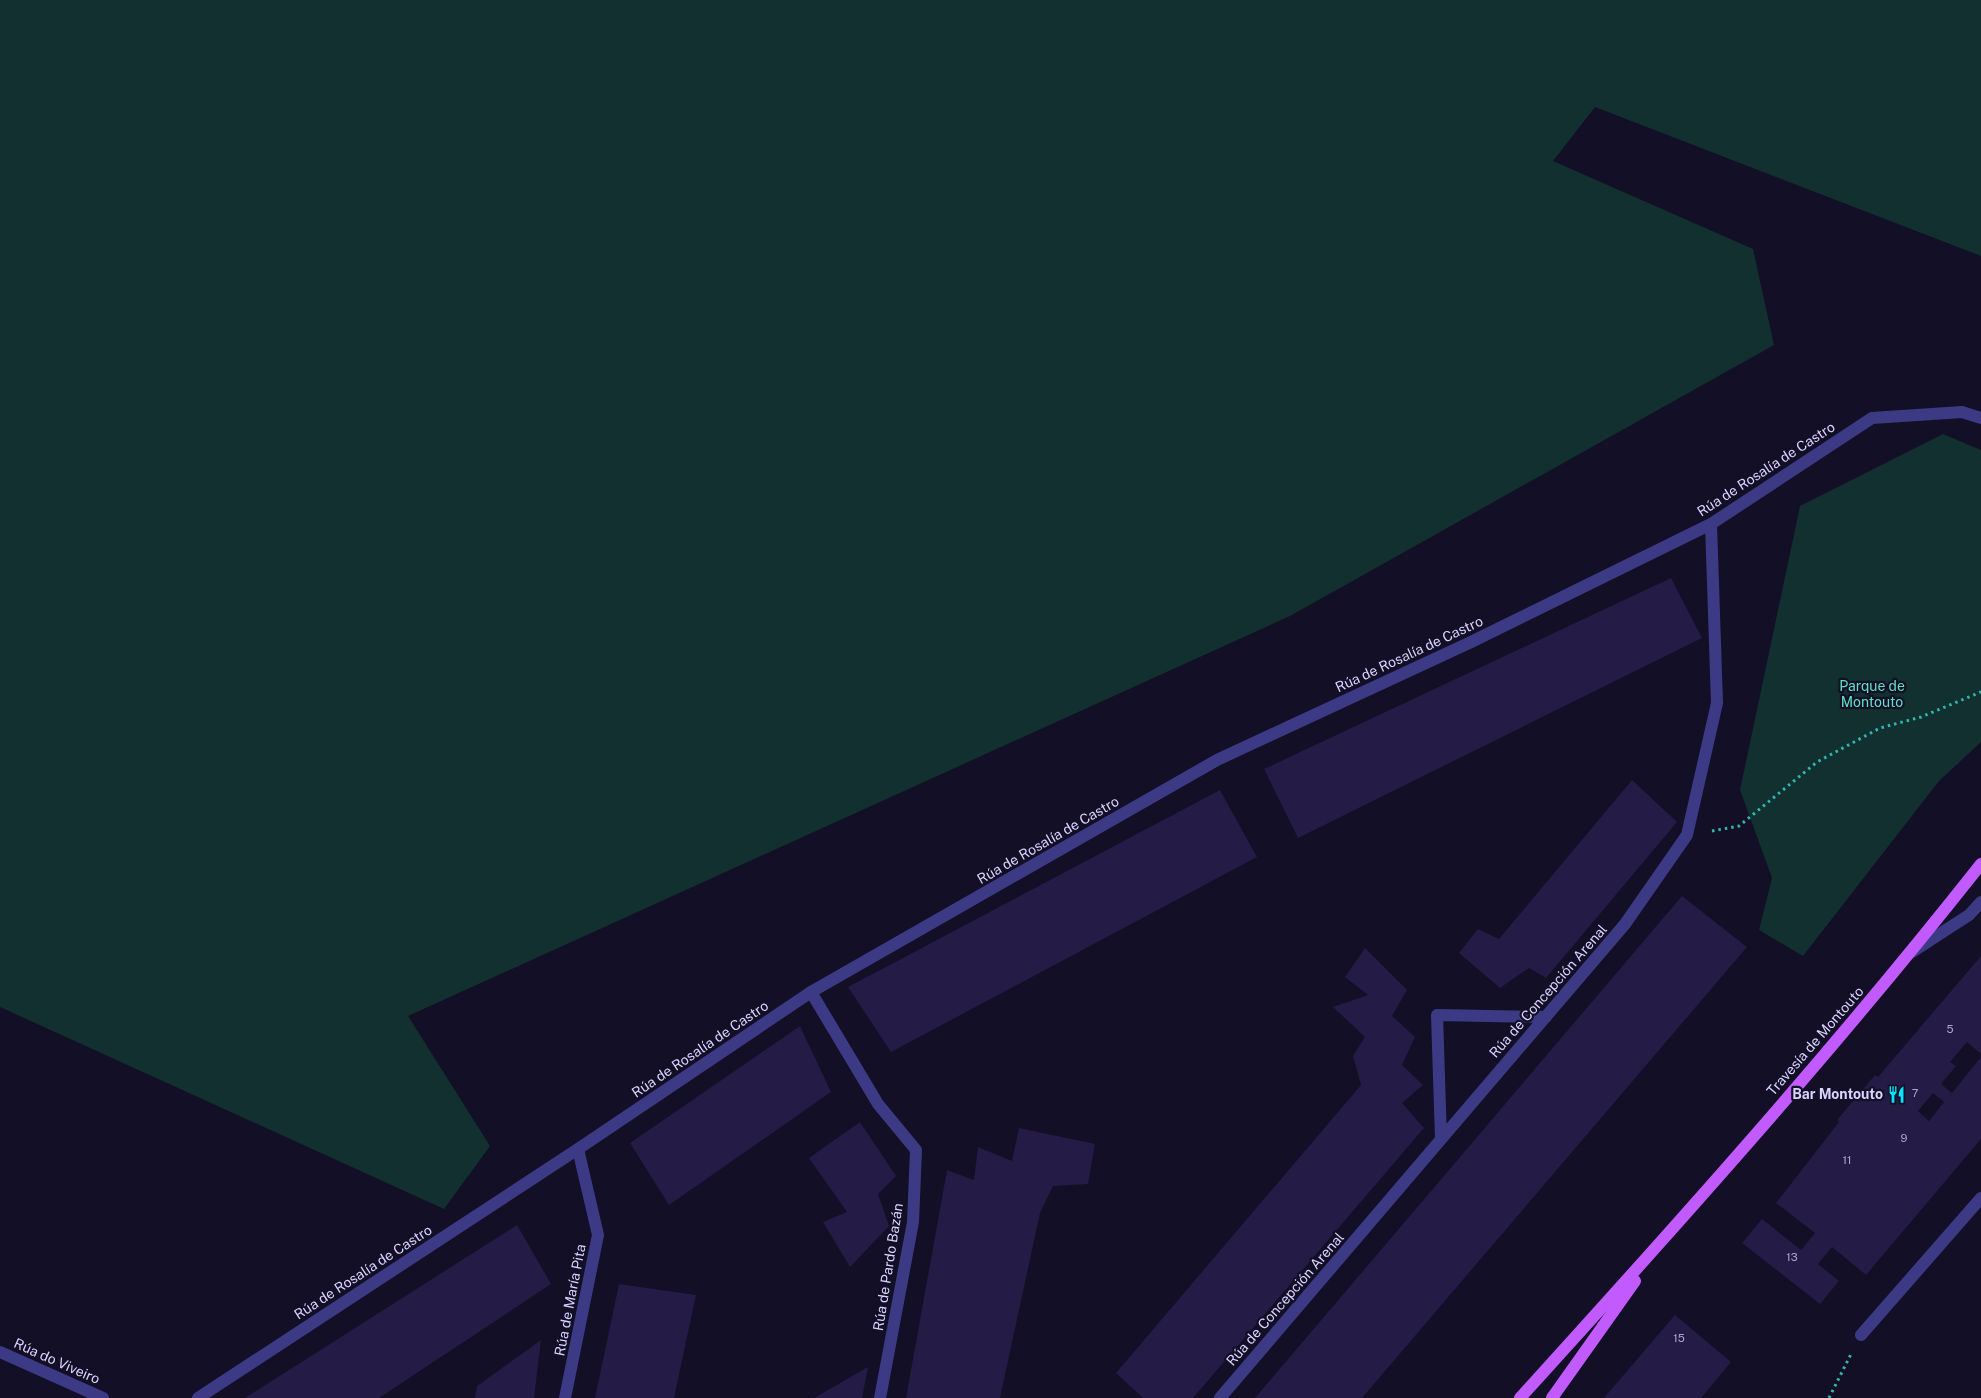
<svg xmlns="http://www.w3.org/2000/svg" width="1981" height="1398" viewBox="0 0 1981 1398" font-family="'Public Sans',sans-serif">
<rect width="100%" height="100%" fill="#130f26"/>
<g fill="#12302f">
<path d="M0,0H1981V256L1595,107L1553,161L1753,249L1774,345L1290,616L408,1016L490,1146L444,1209L0,1007Z"/>
<path d="M1943,434L1981,450V742L1939,781L1803,956L1759,930L1772,878L1740,790L1800,506Z"/>
</g>
<g fill="#241b47" fill-rule="evenodd">
<path d="M1671,578L1702,638L1298,838L1264,769Z"/>
<path d="M1632,780L1677,822L1546,978L1529,968L1500,988L1459,953L1478,929L1499,939Z"/>
<path d="M1220,790L1257,857L891,1052L848,987Z"/>
<path d="M1682,896L1747,947L1362,1398H1255Z"/>
<path d="M1365,948L1407,990L1392,1016L1415,1037L1402,1065L1423,1085L1402,1103L1424,1128L1193,1398H1143L1116,1373L1361,1085L1353,1056L1365,1037L1333,1007L1368,995L1345,977Z"/>
<path d="M1981,956V1054L1967,1042L1950,1062L1956,1066L1941,1084L1952,1093L1981,1057V1139L1866,1275L1832,1247L1818,1264L1839,1281L1820,1304L1742,1243L1762,1219L1801,1250L1815,1233L1776,1203L1839,1122L1837,1120L1875,1075L1878,1077ZM1933,1093L1944,1102L1929,1121L1918,1111Z"/>
<path d="M800,1026L831,1092L669,1205L630,1143Z"/>
<path d="M860,1122L896,1176L878,1194L889,1226L850,1267L823,1222L847,1212L809,1158Z"/>
<path d="M1019,1128L1095,1144L1088,1184L1053,1186L1040,1213L1000,1398H906L947,1170L974,1180L978,1147L1012,1161Z"/>
<path d="M517,1225L551,1284L379,1398H245Z"/>
<path d="M619,1284L696,1295L674,1398H595Z"/>
<path d="M1675,1315L1731,1362L1701,1398H1604Z"/>
<path d="M541,1340L534,1398H475L477,1386Z"/>
<path d="M868,1367L862,1398H814Z"/>
</g>
<g fill="none" stroke-linecap="round" stroke-linejoin="round">
<g stroke="#2fb8b0" stroke-width="3" stroke-dasharray="2.5 4" stroke-linecap="butt">
<path d="M1712,831L1739,826L1817,762L1880,728L1921,717L1981,692"/>
<path d="M1829,1398L1851,1354"/>
</g>
<g stroke="#3d3a85" stroke-width="12">
<path d="M1912,952L1969,915L1981,902"/>
<path d="M1441,1139L1437,1015L1546,1017"/>
<path d="M1861,1335L1981,1198"/>
</g>
<g stroke="#3d3a85" stroke-width="12">
<path d="M811,992L878,1104L916,1150L913,1222L880,1398"/>
<path d="M0,1352L103,1398"/>
<path d="M198,1398L578,1149L811,992L1217,760L1469,643L1711,524L1872,418L1962,412L1981,418"/>
<path d="M565,1398L598,1235L578,1149"/>
<path d="M1220,1398L1625,924L1687,835L1717,703L1711,524"/>
</g>
<g stroke="#c25bff" stroke-width="12">
<path d="M1520,1398C1678,1224 1835,1049 1981,864"/>
<path d="M1552,1398L1635,1281"/>
</g>
</g>
<defs>
<symbol id="restaurant-bare" viewBox="-9 -9 18 18"><path d="M-5-6h1v4h1v-4h1v4h1v-4h1v5L-1.5 .5V6h-2V.5L-5-1ZM5-6V6H3V1.5H1.5Q1.5-4 5-6Z" fill="#00e5ff" stroke="#130f26" stroke-width="2.5" paint-order="stroke"/></symbol>
</defs>
<g fill-rule="evenodd">
<use href="#restaurant-bare" x="1884" y="1082" width="25" height="25"/>
</g>
<g text-anchor="middle" stroke-width="4.5" stroke-linejoin="round" paint-order="stroke">
<g font-size="11" fill="#aca6d1">
<text x="1950" y="1033">5</text>
<text x="1915" y="1097">7</text>
<text x="1904" y="1142">9</text>
<text x="1847" y="1164">11</text>
<text x="1792" y="1261">13</text>
<text x="1679" y="1342">15</text>
</g>
<g font-size="14" fill="#d9d4ff" stroke="#130f26">
<text transform="translate(1766 469) rotate(-33)" y="5">Rúa de Rosalía de Castro</text>
<text transform="translate(1409 654) rotate(-25)" y="5">Rúa de Rosalía de Castro</text>
<text transform="translate(1048 840) rotate(-30)" y="5">Rúa de Rosalía de Castro</text>
<text transform="translate(1548 991) rotate(-49)" y="5">Rúa de Concepción Arenal</text>
<text transform="translate(1815 1041) rotate(-49)" y="5">Travesía de Montouto</text>
<text transform="translate(700 1049) rotate(-34)" y="5">Rúa de Rosalía de Castro</text>
<text transform="translate(888 1267) rotate(-81)" y="5">Rúa de Pardo Bazán</text>
<text transform="translate(363 1272) rotate(-33)" y="5">Rúa de Rosalía de Castro</text>
<text transform="translate(1285 1299) rotate(-49)" y="5">Rúa de Concepción Arenal</text>
<text transform="translate(570 1300) rotate(-79)" y="5">Rúa de María Pita</text>
<text transform="translate(57 1361) rotate(24)" y="5">Rúa do Viveiro</text>
</g>
<g font-size="14" fill="#5fe0c0" stroke="#130f26">
<text x="1872" y="691">Parque de<tspan x="1872" dy="16">Montouto</tspan></text>
</g>
<g font-size="14" font-weight="bold" fill="#d9d4ff" stroke="#130f26" text-anchor="end">
<text x="1883" y="1099">Bar Montouto</text>
</g>
</g>
</svg>
